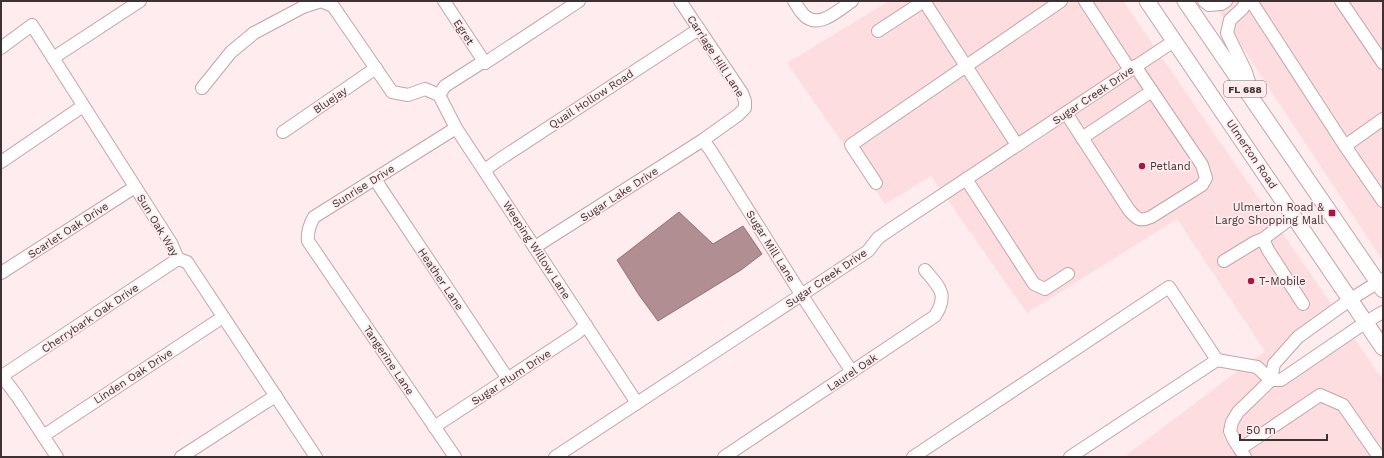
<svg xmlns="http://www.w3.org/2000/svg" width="1384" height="458" viewBox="0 0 1384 458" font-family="'Work Sans',sans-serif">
<rect width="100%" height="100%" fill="#ffecee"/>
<g fill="#fddde0">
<path d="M889,1H1123L1154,46L940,189L931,176L885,204L787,63Z"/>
<path d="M1212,1H1383V261Z"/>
<path d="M1161,56L1332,305L1293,334L1269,360L1267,367L1262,362L1253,360L1265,351L1177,219L1027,313L947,199Z"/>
<path d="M1354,338L1383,380V457H1124L1239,370L1253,373L1264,382L1273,386L1285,385Z"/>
</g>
<path fill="#b08e92" stroke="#8e7276" d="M679,212L713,244L743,226L762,254L741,270L658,321L639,295L617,260Z"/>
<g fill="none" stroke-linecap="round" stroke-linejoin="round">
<defs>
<g id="minor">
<path d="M444,1L485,63"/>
<path d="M794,1C797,5 799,10 803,14C818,31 838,10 852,1"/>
<path d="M924,1L1017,145"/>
<path d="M1085,1L1130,70"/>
<path d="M1204,1L1209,5L1221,4L1226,1"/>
<path d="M1246,1L1243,8L1230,20L1227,33L1246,72L1253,95"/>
<path d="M1251,1L1345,146L1383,201"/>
<path d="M1341,1L1383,63"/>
<path d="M878,31L924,1"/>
<path d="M1,48L32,25L171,243L178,259L187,262L316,457"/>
<path d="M53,58L140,1"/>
<path d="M202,88L231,52L254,33L303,7L321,1L333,6L392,92L408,95L425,89L439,95"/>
<path d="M439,95L456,128L637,403"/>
<path d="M439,95L445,86L481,63H485L579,1"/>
<path d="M1066,113L1129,210C1137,219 1139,222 1151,217L1202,185L1206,178L1202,165L1135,66"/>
<path d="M283,132L376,68"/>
<path d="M1082,138L1152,91"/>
<path d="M703,140L711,151L801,294L852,372"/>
<path d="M1345,146L1383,119"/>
<path d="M1,162L83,106"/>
<path d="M485,170L497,161L699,29"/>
<path d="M375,179L380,187L508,379"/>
<path d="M966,179L1034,284L1045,289L1068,274"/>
<path d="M876,183L851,145L1061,1"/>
<path d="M1263,239L1268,250L1303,304"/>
<path d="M535,247L703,140L738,115L745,108V101L742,93L680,1"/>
<path d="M1224,261L1255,242L1263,239L1294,216"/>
<path d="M1,273L135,187"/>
<path d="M1217,360L1257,367L1271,380H1281L1366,322L1383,312"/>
<path d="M1,375L17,396L57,457"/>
<path d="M2,376L178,259"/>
<path d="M434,427L577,333L586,325"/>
<path d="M43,436L223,317"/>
<path d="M1240,449L1320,395L1343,405L1379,457"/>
<path d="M181,457L266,402L276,396"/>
<path d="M455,457L308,241C307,232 310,224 314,217L456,128"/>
<path d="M555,457L868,251L878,238L891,229L1174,41"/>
<path d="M724,457L935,316C949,294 939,287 925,270"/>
<path d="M913,457L1169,287L1217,360L1070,457"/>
<path d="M1245,457L1234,440L1230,431L1232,422L1238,412L1271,380L1274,364L1298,337L1351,299L1383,279"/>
</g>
<g id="major">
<path d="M1147,1L1383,348"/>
<path d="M1185,1L1383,290"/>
</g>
</defs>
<use href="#minor" stroke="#c2a4a8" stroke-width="14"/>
<use href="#major" stroke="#c2a4a8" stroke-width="17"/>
<use href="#minor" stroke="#fff" stroke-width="12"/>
<use href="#major" stroke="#fff" stroke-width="15"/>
</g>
<g fill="#aa1545" stroke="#ffecee" stroke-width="1.5">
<circle cx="1142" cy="166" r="4"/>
<rect x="1328" y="209" width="8" height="8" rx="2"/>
<circle cx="1251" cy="281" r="4"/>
</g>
<g text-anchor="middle" stroke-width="3.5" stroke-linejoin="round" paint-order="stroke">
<rect fill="#ffecee" stroke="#77696b" stroke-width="1" x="1224" y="81" width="42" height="16" rx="3"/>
<g font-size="10" font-weight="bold" fill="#3d3133">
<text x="1245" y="93">FL 688</text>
</g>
<g font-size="11" fill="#3d3133" stroke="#ffecee">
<text transform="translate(464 32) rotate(57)" y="4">Egret</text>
<text transform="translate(716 56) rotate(57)" y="4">Carriage Hill Lane</text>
<text transform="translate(1093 95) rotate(-34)" y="4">Sugar Creek Drive</text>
<text transform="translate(591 99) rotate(-33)" y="4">Quail Hollow Road</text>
<text transform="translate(330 100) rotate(-34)" y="4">Bluejay</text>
<text transform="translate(1252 154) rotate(56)" y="4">Ulmerton Road</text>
<text transform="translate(363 186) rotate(-32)" y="4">Sunrise Drive</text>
<text transform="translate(619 194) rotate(-33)" y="4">Sugar Lake Drive</text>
<text transform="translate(158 225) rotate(59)" y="4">Sun Oak Way</text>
<text transform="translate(68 230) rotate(-33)" y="4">Scarlet Oak Drive</text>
<text transform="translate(771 246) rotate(58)" y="4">Sugar Mill Lane</text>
<text transform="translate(537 250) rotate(57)" y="4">Weeping Willow Lane</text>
<text transform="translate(826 278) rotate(-34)" y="4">Sugar Creek Drive</text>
<text transform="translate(441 279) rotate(56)" y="4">Heather Lane</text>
<text transform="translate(90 318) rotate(-34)" y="4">Cherrybark Oak Drive</text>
<text transform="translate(389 360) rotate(56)" y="4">Tangerine Lane</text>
<text transform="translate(852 372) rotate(-34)" y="4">Laurel Oak</text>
<text transform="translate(133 376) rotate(-33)" y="4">Linden Oak Drive</text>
<text transform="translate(511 377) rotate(-33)" y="4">Sugar Plum Drive</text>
</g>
<g font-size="11" fill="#3d3133" stroke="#ffecee" text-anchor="start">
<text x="1150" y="170">Petland</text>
<text x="1324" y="211" text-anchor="end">Ulmerton Road &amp;<tspan x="1324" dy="13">Largo Shopping Mall</tspan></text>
<text x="1259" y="285">T-Mobile</text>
</g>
</g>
<rect width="1384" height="458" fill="none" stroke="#3d3133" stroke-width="4"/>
<path d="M1240 434v6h87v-6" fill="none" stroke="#3d3133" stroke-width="2"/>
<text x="1246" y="434" font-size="12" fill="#3d3133" stroke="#ffecee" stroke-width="3" paint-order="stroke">50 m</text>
</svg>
